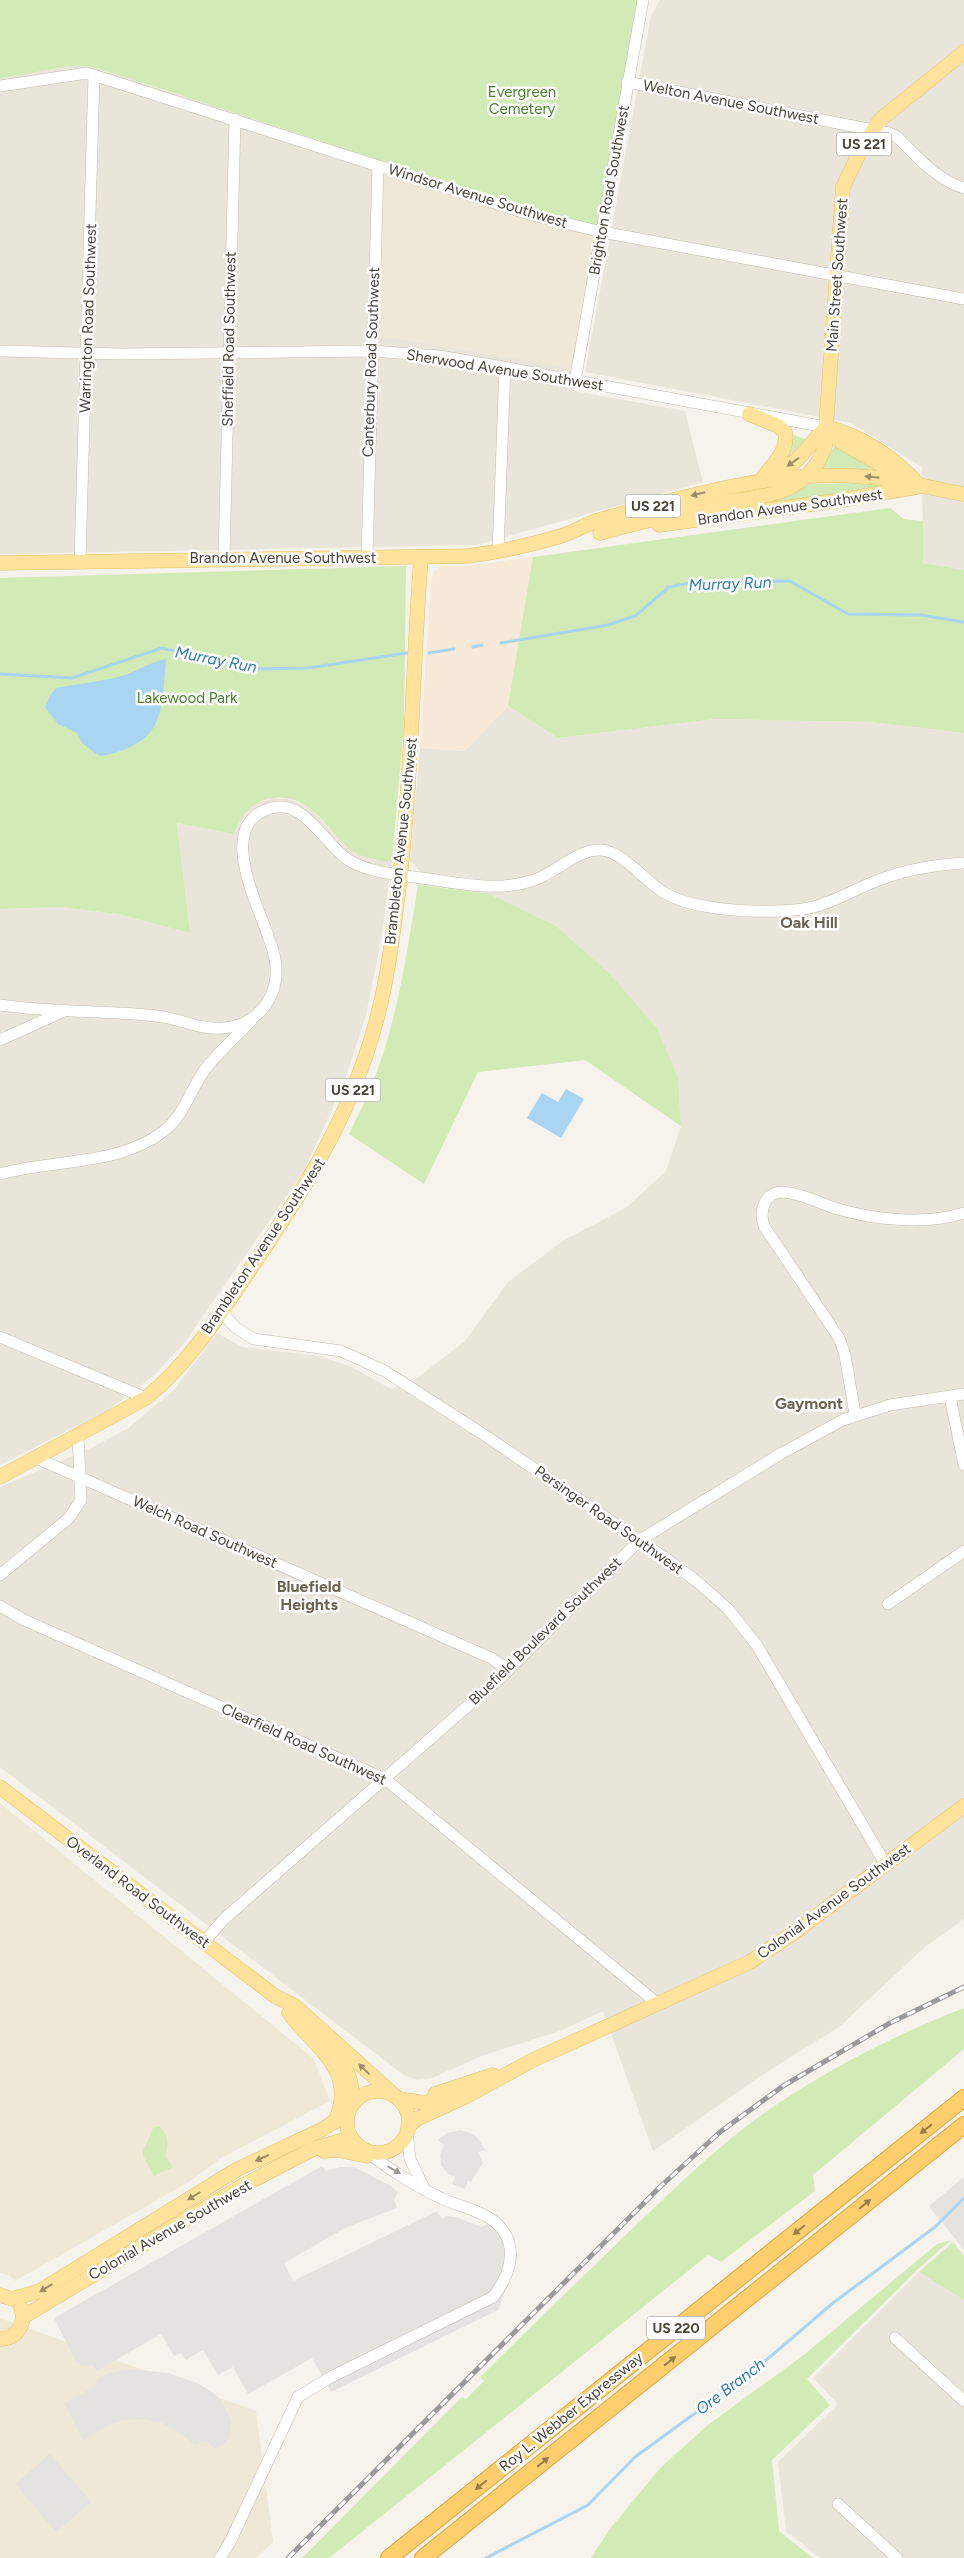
<svg xmlns="http://www.w3.org/2000/svg" width="964" height="2558" viewBox="0 0 964 2558" font-family="Figtree,sans-serif">
<rect width="100%" height="100%" fill="#f6f3ec"/>
<g fill="#eae5da">
<path d="M660,0H964V570L923,563L922,467L851,423L585,372L651,16Z"/>
<path d="M69,66L93,67L389,163L383,185L380,337L397,338L565,366L577,370L574,391L685,411L703,482L476,545L0,554V79Z"/>
<path d="M508,706L558,738L715,719L870,722L964,733V1919L925,1947L839,2027L768,2071L653,2151L603,2011L560,2031L484,2055L432,2078L418,2080L405,2076L0,1767V1487L89,1449L127,1429L173,1391L217,1333L242,1347L319,1356L350,1366L391,1389L416,1379L465,1341L508,1282L563,1241L627,1207L666,1171L681,1126L678,1077L657,1028L610,974L555,925L489,894L418,885L420,871L410,861L420,748L465,751Z"/>
<path d="M272,798L289,799L310,808L346,847L386,861H392L380,946L366,1015L343,1085L304,1171L185,1342L153,1376L108,1410L0,1465V909L61,907L118,914L190,933L177,823L234,834L237,824L250,806Z"/>
<path d="M919,2272L964,2300V2558H820L786,2531L778,2462L838,2404L813,2378Z"/>
</g>
<path fill="#f7ead8" d="M533,557L508,706L465,751L420,748L431,582L434,571L442,566H465Z"/>
<path fill="#e6e2dd" d="M964,2177V2250L929,2206Z"/>
<g fill="#efe8d6">
<path d="M389,163L602,232L577,370L397,338L380,337L383,185Z"/>
<path d="M0,1803L314,2059L330,2101L221,2158L189,2182L15,2281L9,2275L0,2273Z"/>
<path d="M0,2318L256,2411L273,2542L256,2558H0Z"/>
</g>
<g fill="#d2eab5">
<path d="M0,0H643L602,232L93,67L69,66L0,79Z"/>
<path d="M790,434L806,439L785,461Z"/>
<path d="M835,445L880,471L820,470Z"/>
<path d="M857,483L893,485L770,505V503L809,484Z"/>
<path d="M890,508L904,519L923,521V563L964,570V733L870,722L715,719L558,738L508,706L533,557Z"/>
<path d="M406,566L404,725L392,861C385,862 377,860 370,858C340,852 332,824 309,808C279,786 244,800 234,834L177,823L190,933L118,914L61,907L0,909V578Z"/>
<path d="M418,885L489,894L555,925L610,974L657,1028L678,1077L681,1126L585,1060L478,1072L424,1184L349,1134C356,1119 364,1104 370,1089C397,1025 407,953 418,885Z"/>
<path d="M964,2008V2049L813,2175L815,2191L721,2262L708,2255L329,2558H302L462,2397L466,2399L484,2381L480,2377C530,2328 581,2278 632,2229C669,2194 707,2156 748,2125C812,2077 889,2037 964,2008Z"/>
<path d="M159,2126C169,2135 169,2144 165,2156L173,2167L154,2176C137,2144 142,2159 153,2128Z"/>
<path d="M951,2240L917,2270L807,2379L830,2405L772,2460L779,2531L813,2558H591L609,2530L661,2467L708,2425L805,2354L937,2244Z"/>
<path d="M953,2242L964,2256V2300L919,2272Z"/>
</g>
<g fill="#e5e3e0">
<path d="M461,2130L475,2135L486,2150L478,2152L483,2163L471,2182L468,2181L465,2189L452,2184L455,2177L448,2174L441,2165L440,2155L444,2145L438,2140L447,2133Z"/>
<path d="M322,2166L326,2171L340,2167H354L391,2186L398,2192L394,2200L397,2208L347,2227L284,2263L293,2281L437,2211L442,2219L448,2216L456,2217L481,2227L500,2220L511,2239L518,2256L498,2310L331,2392L312,2358L248,2394L233,2367L218,2375L203,2350L186,2360L181,2353L174,2356L161,2334L97,2371L92,2365L84,2366L76,2362L54,2318Z"/>
<path d="M131,2369L168,2373L197,2383L212,2392L221,2400L231,2420L230,2437L224,2444L215,2449L206,2441L195,2445L178,2432L160,2422L140,2419L123,2420L109,2425L83,2441L64,2403L96,2386L97,2379L109,2373Z"/>
<path d="M50,2454L91,2502L56,2532L15,2484Z"/>
</g>
<g fill="#a9d4f2">
<path d="M166,659C164,679 164,712 153,728C143,745 117,754 99,756L82,743L77,733L58,724L45,707L51,694L56,688C77,684 98,682 118,677C136,673 146,663 166,659Z"/>
<path d="M566,1089L584,1099L561,1138L527,1118L542,1093L558,1102Z"/>
</g>
<g fill="none" stroke-linecap="round" stroke-linejoin="round">
<g stroke="#a9d4f2" stroke-width="3">
<path d="M501,643L608,625L635,616L669,587L690,583L790,581L848,614L920,615L964,622"/>
<path d="M473,647L482,645"/>
<path d="M429,653L454,649"/>
<path d="M0,674L72,678L162,648L251,669L308,668L407,653"/>
<path d="M486,2558L588,2505L635,2457L757,2368L833,2303L935,2227L964,2198"/>
</g>
<defs>
<g id="minor">
<path d="M627,82L889,133L896,136C916,155 936,180 964,188"/>
<path d="M0,86L87,73L532,215L602,232L964,299"/>
<path d="M0,351L120,354L372,351L439,356L497,366L826,427"/>
<path d="M575,381L643,0"/>
<path d="M498,552L505,367"/>
<path d="M224,558L235,119"/>
<path d="M367,558L378,166"/>
<path d="M80,561L94,75"/>
<path d="M0,1005C52,1013 104,1010 156,1016C179,1018 199,1030 223,1028C240,1027 254,1020 265,1006C275,992 278,975 275,959C269,922 208,826 271,808C305,798 325,846 350,861C373,874 403,875 429,879C463,884 500,892 534,880C556,873 577,849 601,850C622,851 645,881 663,892C676,900 694,905 710,907C738,912 781,913 809,908C834,903 856,888 879,880C907,869 934,865 964,863"/>
<path d="M0,1040L62,1012"/>
<path d="M0,1174C53,1159 119,1166 164,1131C184,1115 190,1091 204,1071C217,1053 235,1038 251,1021"/>
<path d="M221,1311L236,1328L254,1339L341,1351L385,1371L486,1436L668,1560L700,1584L728,1609L756,1644L886,1865"/>
<path d="M0,1337L146,1398"/>
<path d="M950,1397L964,1465"/>
<path d="M855,1414L845,1355L839,1338L764,1226C759,1211 764,1192 783,1192C801,1193 821,1204 838,1209C875,1220 927,1225 964,1213"/>
<path d="M36,1458L491,1658L509,1670"/>
<path d="M0,1575L69,1518L81,1500L78,1436"/>
<path d="M888,1604L964,1551"/>
<path d="M0,1606L24,1620L385,1779L658,2004"/>
<path d="M204,1942L224,1919L502,1676L640,1540L782,1453L843,1420L890,1405L964,1394"/>
<path d="M407,2131L410,2159L423,2186"/>
<path d="M895,2338L964,2401"/>
<path d="M838,2504L897,2558"/>
<path d="M220,2558L230,2542L298,2397L329,2378L493,2297C512,2273 521,2240 491,2219C477,2209 457,2206 441,2198C417,2187 387,2168 366,2151"/>
</g>
<g id="major">
<path d="M749,414L778,426L785,432C789,450 774,463 764,476"/>
<path d="M826,427C862,435 896,459 920,486"/>
<path d="M826,427L841,442L902,477"/>
<path d="M764,477L796,461L826,427"/>
<path d="M659,525L842,500L917,487"/>
<path d="M600,533C637,523 674,514 711,505C749,496 789,501 815,466C824,453 828,443 826,427L843,187L864,143L881,119L964,52"/>
<path d="M0,563L468,556C500,552 530,545 561,536C574,532 586,524 599,520C686,496 776,469 867,477C900,479 932,489 964,494"/>
<path d="M0,1477L146,1398C192,1361 224,1308 257,1259C302,1192 339,1134 365,1058C382,1010 390,960 396,910C412,793 412,675 421,557"/>
<path d="M0,1787L275,1996L295,2006L394,2095"/>
<path d="M289,2013C316,2049 358,2070 335,2122"/>
<path d="M329,2046C346,2064 354,2080 352,2105"/>
<circle cx="378" cy="2122" r="31"/>
<path d="M435,2094L493,2075"/>
<path d="M399,2099L425,2103L447,2096"/>
<path d="M408,2126L417,2119L467,2096L533,2060L750,1962L795,1932L964,1806"/>
<path d="M324,2151L338,2150L367,2156"/>
<path d="M0,2295L12,2299L40,2291L236,2170L323,2129L348,2112"/>
<path d="M23,2317L240,2187L313,2149L340,2141L354,2142"/>
<path d="M0,2339C16,2339 27,2324 21,2308"/>
</g>
<g id="highway">
<path d="M389,2558L964,2098"/>
<path d="M423,2558L964,2125"/>
</g>
</defs>
<use href="#minor" stroke="#c2bbae" stroke-width="12"/>
<use href="#major" stroke="#e6c16a" stroke-width="15"/>
<use href="#highway" stroke="#e0a43c" stroke-width="18"/>
<use href="#minor" stroke="#fff" stroke-width="11"/>
<use href="#major" stroke="#ffe39c" stroke-width="14"/>
<use href="#highway" stroke="#ffcf6e" stroke-width="16"/>
<defs>
<path id="rail" d="M288,2558L661,2186L720,2132L783,2086L890,2023L964,1987"/>
</defs>
<use href="#rail" stroke="#9a9a9a" stroke-width="5"/>
<use href="#rail" stroke="#fff" stroke-width="3" stroke-dasharray="9" stroke-linecap="butt"/>
</g>
<defs><path id="oneway-solid" d="M-6-.8H1V-3.2L6.5 0L1 3.2V.8H-6Z" transform="scale(1.25)"/></defs>
<g fill="#9c8c66">
<use href="#oneway-solid" transform="translate(793 462) rotate(145)"/>
<use href="#oneway-solid" transform="translate(872 477) rotate(-174)"/>
<use href="#oneway-solid" transform="translate(698 494) rotate(166)"/>
<use href="#oneway-solid" transform="translate(364 2069) rotate(-136)"/>
<use href="#oneway-solid" transform="translate(262 2158) rotate(155)"/>
<use href="#oneway-solid" transform="translate(194 2196) rotate(148)"/>
<use href="#oneway-solid" transform="translate(46 2288) rotate(149)"/>
</g>
<g fill="#937c4e">
<use href="#oneway-solid" transform="translate(926 2129) rotate(142)"/>
<use href="#oneway-solid" transform="translate(865 2204) rotate(-39)"/>
<use href="#oneway-solid" transform="translate(799 2230) rotate(141)"/>
<use href="#oneway-solid" transform="translate(670 2361) rotate(-38)"/>
<use href="#oneway-solid" transform="translate(543 2462) rotate(-39)"/>
<use href="#oneway-solid" transform="translate(481 2485) rotate(141)"/>
</g>
<use fill="#9c9892" href="#oneway-solid" transform="translate(394 2170) rotate(30)"/>
<g text-anchor="middle" stroke-width="5" stroke-linejoin="round" paint-order="stroke">
<g fill="#fff" stroke="#817c74" stroke-width="1">
<rect x="836.5" y="132.5" width="55" height="23" rx="4"/>
<rect x="625.5" y="494.5" width="55" height="23" rx="4"/>
<rect x="325.5" y="1078.5" width="55" height="23" rx="4"/>
<rect x="647" y="2316.5" width="58" height="23" rx="4"/>
</g>
<g font-size="14" font-weight="bold" fill="#4b4439">
<text x="864" y="149">US 221</text>
<text x="653" y="511">US 221</text>
<text x="353" y="1095">US 221</text>
<text x="676" y="2333">US 220</text>
</g>
<g font-size="15" fill="#4a7f2a" stroke="#fff">
<text x="522" y="97">Evergreen<tspan x="522" dy="17">Cemetery</tspan></text>
<text x="187" y="703">Lakewood Park</text>
</g>
<g font-size="15" fill="#4b4439" stroke="#fff">
<text transform="translate(731 102) rotate(11)" y="5">Welton Avenue Southwest</text>
<text transform="translate(609 190) rotate(-80)" y="5">Brighton Road Southwest</text>
<text transform="translate(478 196) rotate(17)" y="5">Windsor Avenue Southwest</text>
<text transform="translate(837 275) rotate(-86)" y="5">Main Street Southwest</text>
<text transform="translate(88 318) rotate(-88)" y="5">Warrington Road Southwest</text>
<text transform="translate(229 339) rotate(-89)" y="5">Sheffield Road Southwest</text>
<text transform="translate(371 362) rotate(-88)" y="5">Canterbury Road Southwest</text>
<text transform="translate(505 370) rotate(9)" y="5">Sherwood Avenue Southwest</text>
<text transform="translate(790 507) rotate(-8)" y="5">Brandon Avenue Southwest</text>
<text x="283" y="563">Brandon Avenue Southwest</text>
<text transform="translate(401 841) rotate(-84)" y="5">Brambleton Avenue Southwest</text>
<text transform="translate(263 1246) rotate(-56)" y="5">Brambleton Avenue Southwest</text>
<text transform="translate(609 1520) rotate(35)" y="5">Persinger Road Southwest</text>
<text transform="translate(205 1532) rotate(24)" y="5">Welch Road Southwest</text>
<text transform="translate(545 1631) rotate(-44)" y="5">Bluefield Boulevard Southwest</text>
<text transform="translate(304 1744) rotate(24)" y="5">Clearfield Road Southwest</text>
<text transform="translate(138 1892) rotate(37)" y="5">Overland Road Southwest</text>
<text transform="translate(834 1901) rotate(-36)" y="5">Colonial Avenue Southwest</text>
<text transform="translate(170 2230) rotate(-30)" y="5">Colonial Avenue Southwest</text>
<text transform="translate(571 2412) rotate(-39)" y="5">Roy L. Webber Expressway</text>
</g>
<g font-size="16" font-style="italic" fill="#2e7ab2" stroke="#fff">
<text transform="translate(730 583) rotate(-2)" y="6">Murray Run</text>
<text transform="translate(216 659) rotate(11)" y="6">Murray Run</text>
<text transform="translate(730 2386) rotate(-37)" y="6">Ore Branch</text>
</g>
<g font-size="16" font-weight="bold" fill="#6e6250" stroke="#fff">
<text x="809" y="928">Oak Hill</text>
<text x="809" y="1409">Gaymont</text>
<text x="309" y="1592">Bluefield<tspan x="309" dy="18">Heights</tspan></text>
</g>
</g>
</svg>
